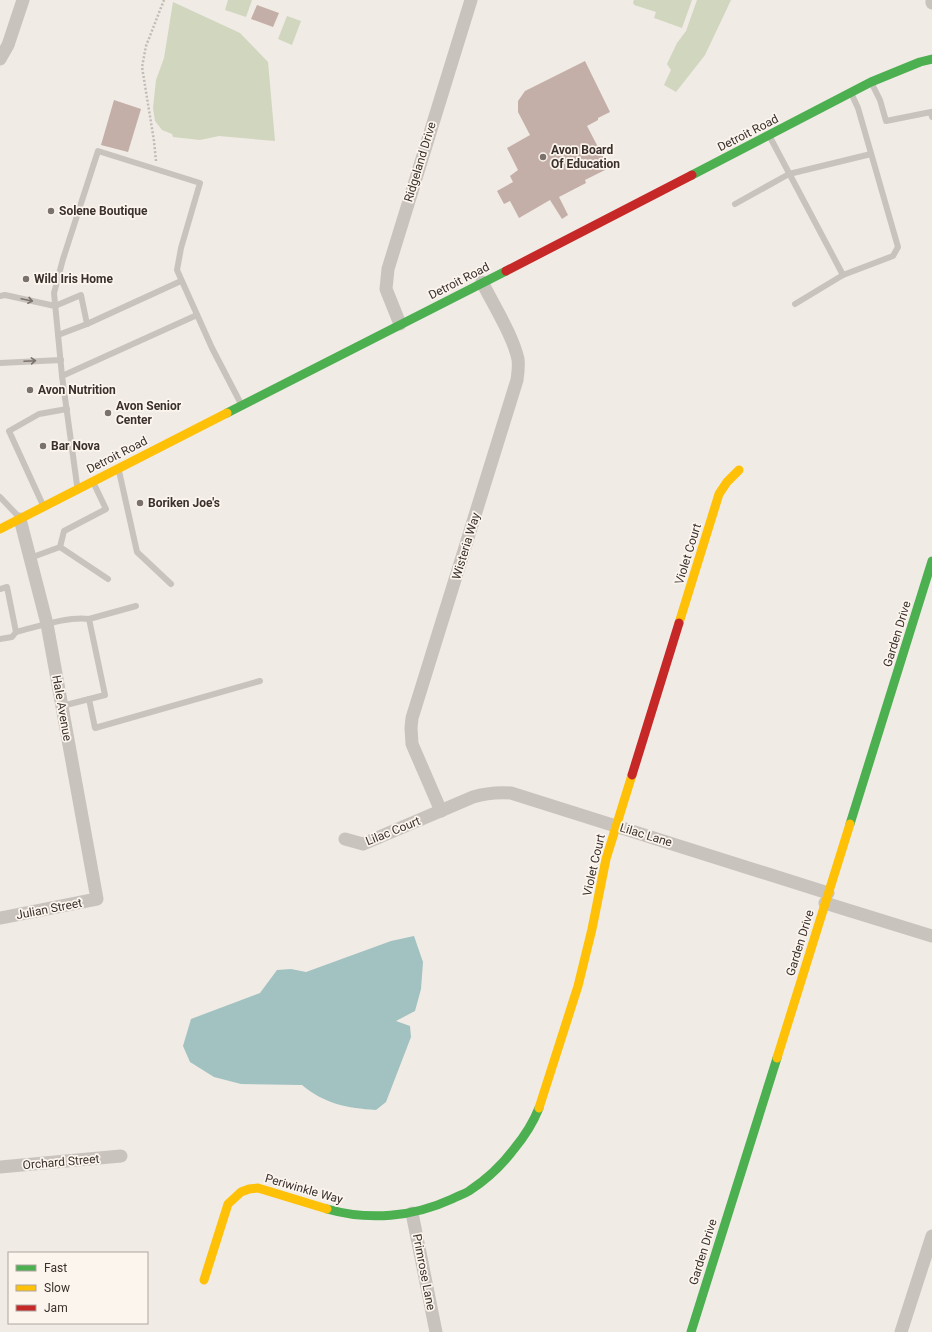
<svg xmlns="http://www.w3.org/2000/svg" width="932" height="1332" viewBox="0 0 932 1332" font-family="Roboto,sans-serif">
<rect width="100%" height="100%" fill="#f0ebe5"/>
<g fill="#d1d6bf">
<path d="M228,0H252L246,17L225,10Z"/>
<path d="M634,0H692L682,28L654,18L656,12L634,5L633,2Z"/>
<path d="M697,0H731L705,55L676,92L664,85L671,70L667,64L677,43L686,31Z"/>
<path d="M173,2L240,33L268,62L275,141L219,136L200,140L173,137L172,134L162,130L155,121L153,108L156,80L164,58Z"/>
<path d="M287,16L301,21L292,45L278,39Z"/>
</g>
<path fill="#a1c2c1" d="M414,936L423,962L421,989L415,1011L396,1021L410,1026L411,1037L386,1102L376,1110C347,1108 325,1104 302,1085L241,1084L214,1077L190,1062L183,1046L191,1019L260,993L277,970L291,969L306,972L391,941Z"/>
<g fill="#c3afa7">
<path d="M257,5L279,13L273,27L251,19Z"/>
<path d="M585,61L610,112L598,118V120L587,126L609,168L585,180L586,183L559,197L568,215L562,219L550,200L519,218L510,201L504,204L497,191L513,182L510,176L518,170L507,148L530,135L518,112V101L525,91Z"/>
<path d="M114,100L141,109L128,152L101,145Z"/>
</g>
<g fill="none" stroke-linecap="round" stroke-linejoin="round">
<path stroke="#c2bbb6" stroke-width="2.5" stroke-dasharray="2 2" stroke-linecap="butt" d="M156,161L154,141L142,67L146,46L164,0"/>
<g stroke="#c9c3be" stroke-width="6">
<path d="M872,84L880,100L886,121L931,112L932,117"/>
<path d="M771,139L843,275"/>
<path d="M735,204L789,174L871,154"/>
<path d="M0,296L5,295L55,306L81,295L87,324L181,281"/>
<path d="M795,304L843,275L893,256L898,247L858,108L852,95"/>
<path d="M58,335L87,324"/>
<path d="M0,363L61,360"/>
<path d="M62,376L197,315"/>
<path d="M119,471L137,552L171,584"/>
<path d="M77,485L62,376L54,293L63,259L98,151L200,183L181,248L177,270L212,348L240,402"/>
<path d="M0,497L18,516"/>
<path d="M42,503L9,431L39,414L67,409"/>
<path d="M60,547L108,579"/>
<path d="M30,558L60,547L64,531L106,509L94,484"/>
<path d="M0,589L7,587L16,632C37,627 68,616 89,619L136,606"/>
<path d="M0,639L12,637L16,632"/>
<path d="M89,699L95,728L260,681"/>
<path d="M62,706L105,695L89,619"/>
</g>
<g stroke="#c9c3be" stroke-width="13">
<path d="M932,0V3"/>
<path d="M0,59L8,45L23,0"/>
<path d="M400,324L386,289L388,269L471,0"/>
<path d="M441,811L412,744L411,728L412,718L517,380C518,373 519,366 518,359C513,336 493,304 482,282"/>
<path d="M345,839L363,844L473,797C486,793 497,792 511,793L828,893"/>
<path d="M825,903L932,936"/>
<path d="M0,918L97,899L47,624L20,519"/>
<path d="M0,1167L121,1156"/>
<path d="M412,1213L436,1332"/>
<path d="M901,1332L932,1236"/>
</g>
<g stroke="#4caf50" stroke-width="9">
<path d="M692,175L871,82L920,62L932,59"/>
<path d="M227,413L506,271"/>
<path d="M850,824L932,561"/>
<path d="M327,1209C369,1221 413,1217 452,1199C458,1196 464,1194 469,1191C486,1180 502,1165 514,1149C524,1137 533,1123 539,1108"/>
<path d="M691,1332L777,1058"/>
</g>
<g stroke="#ffc107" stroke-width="9">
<path d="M0,529L227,413"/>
<path d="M679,623L719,494L727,482L739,470"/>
<path d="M777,1058L850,824"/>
<path d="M539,1108L578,986L592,929L606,859L632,775"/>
<path d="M204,1280L228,1204L241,1192L249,1189L258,1188L327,1209"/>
</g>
<g stroke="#c62828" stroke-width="9">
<path d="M506,271L692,175"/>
<path d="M632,775L679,623"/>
</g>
</g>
<defs><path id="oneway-shaft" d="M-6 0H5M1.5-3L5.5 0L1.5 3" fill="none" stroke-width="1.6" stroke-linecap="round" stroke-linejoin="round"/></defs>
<g stroke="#7b726d">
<use href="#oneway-shaft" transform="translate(27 300) rotate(12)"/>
<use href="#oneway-shaft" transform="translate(30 361) rotate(-3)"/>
</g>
<g fill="#7a716c" stroke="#fbf5ee" stroke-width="1.5">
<circle cx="543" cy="157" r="4"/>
<circle cx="51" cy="211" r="4"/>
<circle cx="26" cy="279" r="4"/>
<circle cx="30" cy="390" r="4"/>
<circle cx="108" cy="413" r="4"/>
<circle cx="43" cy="446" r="4"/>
<circle cx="140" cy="503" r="4"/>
</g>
<g text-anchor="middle" stroke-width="3.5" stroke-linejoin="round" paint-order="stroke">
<g font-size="12" fill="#3b302b" stroke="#fbf5ee">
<text transform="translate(748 133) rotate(-27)" y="4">Detroit Road</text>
<text transform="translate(420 162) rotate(-73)" y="4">Ridgeland Drive</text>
<text transform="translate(459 281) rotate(-27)" y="4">Detroit Road</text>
<text transform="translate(117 455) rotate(-27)" y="4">Detroit Road</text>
<text transform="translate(466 546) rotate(-73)" y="4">Wisteria Way</text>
<text transform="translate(688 554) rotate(-73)" y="4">Violet Court</text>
<text transform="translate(897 634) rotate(-73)" y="4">Garden Drive</text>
<text transform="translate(62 708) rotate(80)" y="4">Hale Avenue</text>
<text transform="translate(393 831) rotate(-22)" y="4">Lilac Court</text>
<text transform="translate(646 835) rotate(17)" y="4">Lilac Lane</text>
<text transform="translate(594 865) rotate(-77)" y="4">Violet Court</text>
<text transform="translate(49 909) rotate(-11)" y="4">Julian Street</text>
<text transform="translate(800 943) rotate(-73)" y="4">Garden Drive</text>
<text transform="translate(61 1162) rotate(-5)" y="4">Orchard Street</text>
<text transform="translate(304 1189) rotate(16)" y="4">Periwinkle Way</text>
<text transform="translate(703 1252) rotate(-73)" y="4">Garden Drive</text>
<text transform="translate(424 1272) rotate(79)" y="4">Primrose Lane</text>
</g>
<g font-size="12" font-weight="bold" fill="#3b302b" stroke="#fbf5ee" text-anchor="start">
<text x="551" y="154">Avon Board<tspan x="551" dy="14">Of Education</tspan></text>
<text x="59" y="215">Solene Boutique</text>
<text x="34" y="283">Wild Iris Home</text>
<text x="38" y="394">Avon Nutrition</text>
<text x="116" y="410">Avon Senior<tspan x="116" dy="14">Center</tspan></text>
<text x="51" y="450">Bar Nova</text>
<text x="148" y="507">Boriken Joe's</text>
</g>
</g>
<rect x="8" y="1252" width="140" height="72" fill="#fbf5ee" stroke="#aea6a0"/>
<rect x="16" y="1265" width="20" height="6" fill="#4caf50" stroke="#aea6a0"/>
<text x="44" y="1272" font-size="12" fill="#3b302b">Fast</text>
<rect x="16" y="1285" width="20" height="6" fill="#ffc107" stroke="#aea6a0"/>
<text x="44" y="1292" font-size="12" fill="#3b302b">Slow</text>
<rect x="16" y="1305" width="20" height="6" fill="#c62828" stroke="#aea6a0"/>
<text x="44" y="1312" font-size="12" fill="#3b302b">Jam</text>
</svg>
